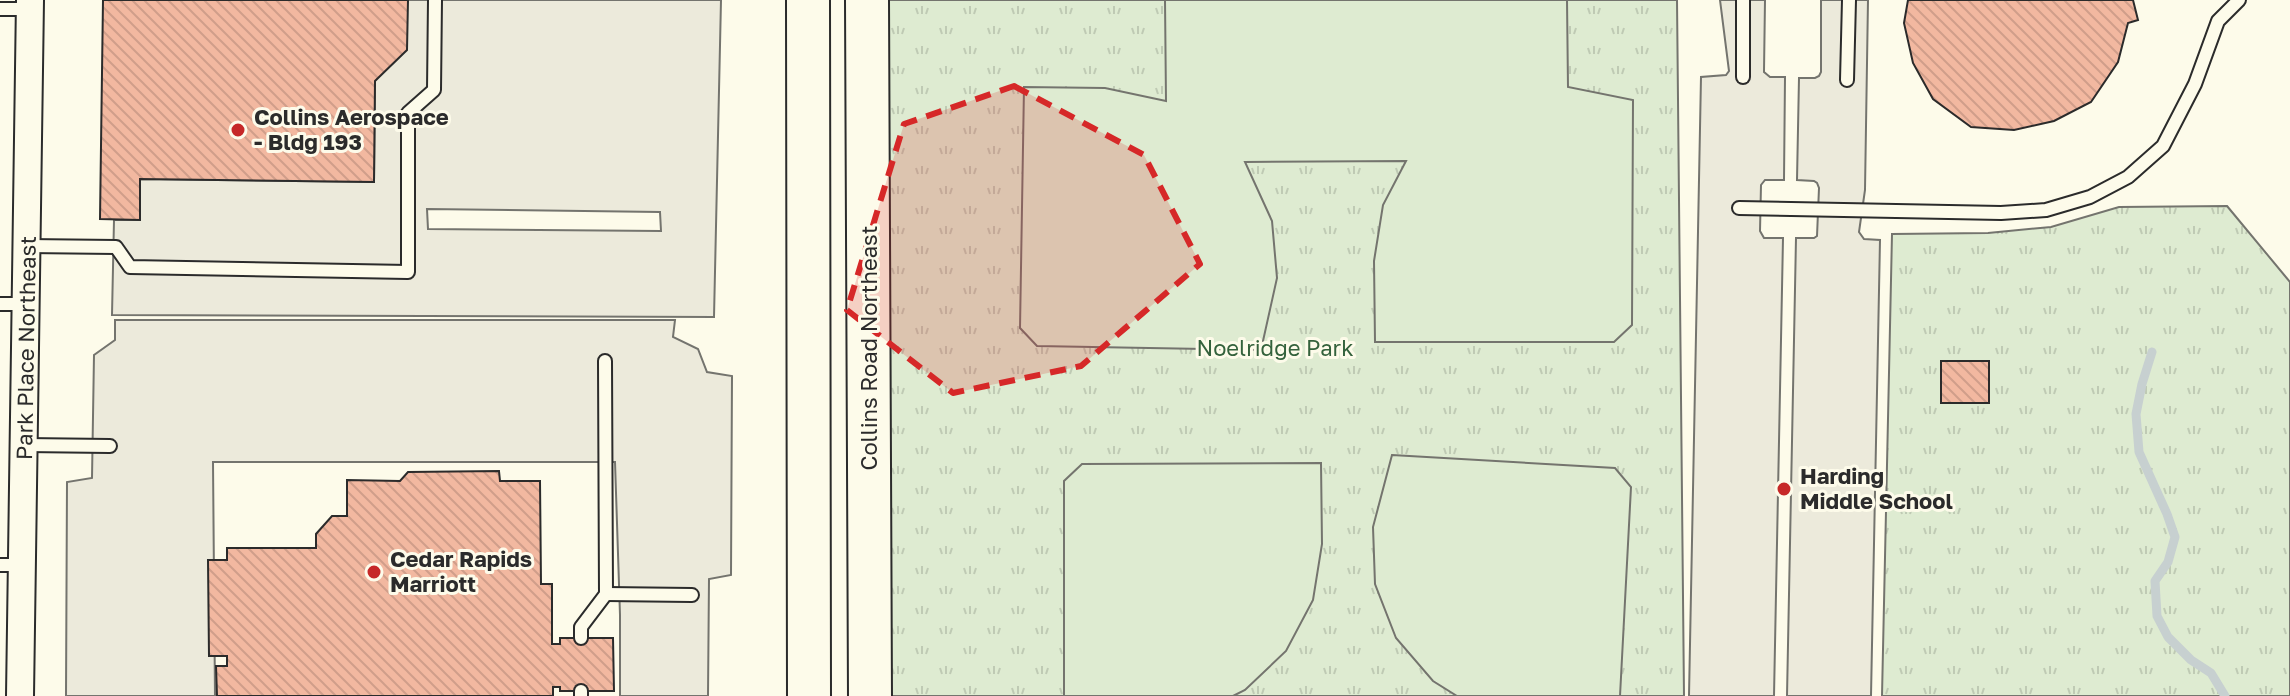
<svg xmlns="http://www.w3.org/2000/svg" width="2290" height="696" viewBox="0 0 2290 696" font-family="'Golos Text',sans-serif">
<defs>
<pattern id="grass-tufts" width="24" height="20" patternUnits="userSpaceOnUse" patternTransform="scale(2)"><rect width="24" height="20" fill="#deebd1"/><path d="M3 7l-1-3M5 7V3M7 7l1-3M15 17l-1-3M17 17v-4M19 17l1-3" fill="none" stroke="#bfcab4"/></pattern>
<pattern id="building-back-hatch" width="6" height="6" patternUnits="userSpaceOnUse" patternTransform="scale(2)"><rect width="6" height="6" fill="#f2b8a0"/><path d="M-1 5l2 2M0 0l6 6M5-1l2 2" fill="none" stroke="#d09e8a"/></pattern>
</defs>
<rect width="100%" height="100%" fill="#fdfbea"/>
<g fill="url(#grass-tufts)" stroke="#74746e" stroke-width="2">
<path d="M867,0H1677L1684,696H870Z"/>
<path d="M2227,206L2290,282V696H1882L1892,234L1988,233L2051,227L2119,207Z"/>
</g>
<g fill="#deebd1" stroke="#74746e" stroke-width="2">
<path d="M1165,0H1567L1568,87L1633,100L1632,325L1614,342H1375L1374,261L1383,205L1406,161L1245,162L1272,221L1277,278L1261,350L1037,346L1020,328L1024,87L1105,88L1166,101Z"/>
<path d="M1392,455L1615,468L1631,487L1620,696H1457L1433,681L1396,638L1375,584L1373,527Z"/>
<path d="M1321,463L1322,544L1313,600L1286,651L1245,690L1233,696H1064V481L1082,464Z"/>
</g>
<g fill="#eceadb" stroke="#74746e" stroke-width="2" fill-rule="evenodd">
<path d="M408,0H721L714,317L112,315L114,220H140V179L374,182L375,81ZM427,209L660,212L661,231L428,229Z"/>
<path d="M1720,0H1765L1764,72L1770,77H1785L1784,180H1765L1761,185L1760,231L1764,238H1783L1774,696H1689L1701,77L1726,75L1729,71Z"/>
<path d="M1821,0H1868L1865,190L1859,232L1864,239L1880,240L1871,696H1787L1796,238H1814L1817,236L1819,188L1817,183L1814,181L1797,180L1799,78H1815L1819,76L1821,72Z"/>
<path d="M115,320H675L673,337L698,349L707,372L732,376L731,575L709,579L708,696H620V615L615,462H213L215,696H66L67,482L92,478L94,355L115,340Z"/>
</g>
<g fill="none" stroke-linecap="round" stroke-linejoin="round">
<path stroke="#c7d0d0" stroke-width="9" d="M2152,352L2142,384L2136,414L2139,452L2167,514L2175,537L2168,562L2155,581L2157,616L2168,637L2191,660L2211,673L2225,696"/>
</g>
<g fill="url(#building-back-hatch)" stroke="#2b2b2b" stroke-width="2">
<path d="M103,0H408L407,50L375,81L374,182L140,179V220L100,219Z"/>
<path d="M1908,0H2133L2138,20L2128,23L2118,62L2091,102L2054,121L2014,130L1971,127L1933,99L1913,63L1904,23Z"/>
<rect x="1941" y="361" width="48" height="42"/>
<path d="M499,471L500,481H540L541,584H552V644H560V638H613L614,691H560V687H553V696H217L216,666H227V656H209L208,560H227V548H316V534L332,516H347V480L400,481L408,472Z"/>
</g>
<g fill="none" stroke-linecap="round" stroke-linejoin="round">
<defs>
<g id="service">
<path d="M1743,0V77"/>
<path d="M0,9H30"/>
<path d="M1847,80L1849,0"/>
<path d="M1739,208L2001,213L2046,210L2090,197L2128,177L2163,146L2195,84L2218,21L2239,0"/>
<path d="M27,246L116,247L130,267L408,272V113L434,90L435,0"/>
<path d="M0,304H27"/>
<path d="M25,445L110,446"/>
<path d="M0,565H22"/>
<path d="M606,594L692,595"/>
<path d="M581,638V627L606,594L605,361"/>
<path d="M581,696V691"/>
</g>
<path id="minor" d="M20,696L30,0"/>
<g id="trunk">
<path d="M808,0L809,696"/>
<path d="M867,0L870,696"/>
</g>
</defs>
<use href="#service" stroke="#2b2b2b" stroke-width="16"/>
<use href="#minor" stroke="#2b2b2b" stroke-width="30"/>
<use href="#trunk" stroke="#2b2b2b" stroke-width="46"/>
<use href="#service" stroke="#fdfbea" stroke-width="12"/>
<use href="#minor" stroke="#fdfbea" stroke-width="26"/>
<use href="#trunk" stroke="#fdfbea" stroke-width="42"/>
</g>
<path fill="#d62828" fill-opacity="0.2" stroke="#d62828" stroke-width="6" stroke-dasharray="16 10" stroke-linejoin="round" d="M1014,86L1144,155L1200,264L1081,366L953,393L847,310L904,124Z"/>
<g fill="#c62828" stroke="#fdfbea" stroke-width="3">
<circle cx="238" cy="130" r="8"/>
<circle cx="1784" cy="489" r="8"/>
<circle cx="374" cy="572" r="8"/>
</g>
<g text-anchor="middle" stroke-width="6" stroke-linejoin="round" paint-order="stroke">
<g font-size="22" font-weight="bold" fill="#2b2b2b" stroke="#fdfbea" text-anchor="start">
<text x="254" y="125">Collins Aerospace<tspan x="254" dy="25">- Bldg 193</tspan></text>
<text x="1800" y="484">Harding<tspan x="1800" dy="25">Middle School</tspan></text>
<text x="390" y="567">Cedar Rapids<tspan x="390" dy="25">Marriott</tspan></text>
</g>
<g font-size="22" fill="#2b2b2b" stroke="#fdfbea">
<text transform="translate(26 348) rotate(-89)" y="8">Park Place Northeast</text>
<text transform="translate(869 348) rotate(-90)" y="8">Collins Road Northeast</text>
</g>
<g font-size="22" fill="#34623c" stroke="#fdfbea">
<text x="1275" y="356">Noelridge Park</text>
</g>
</g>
</svg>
